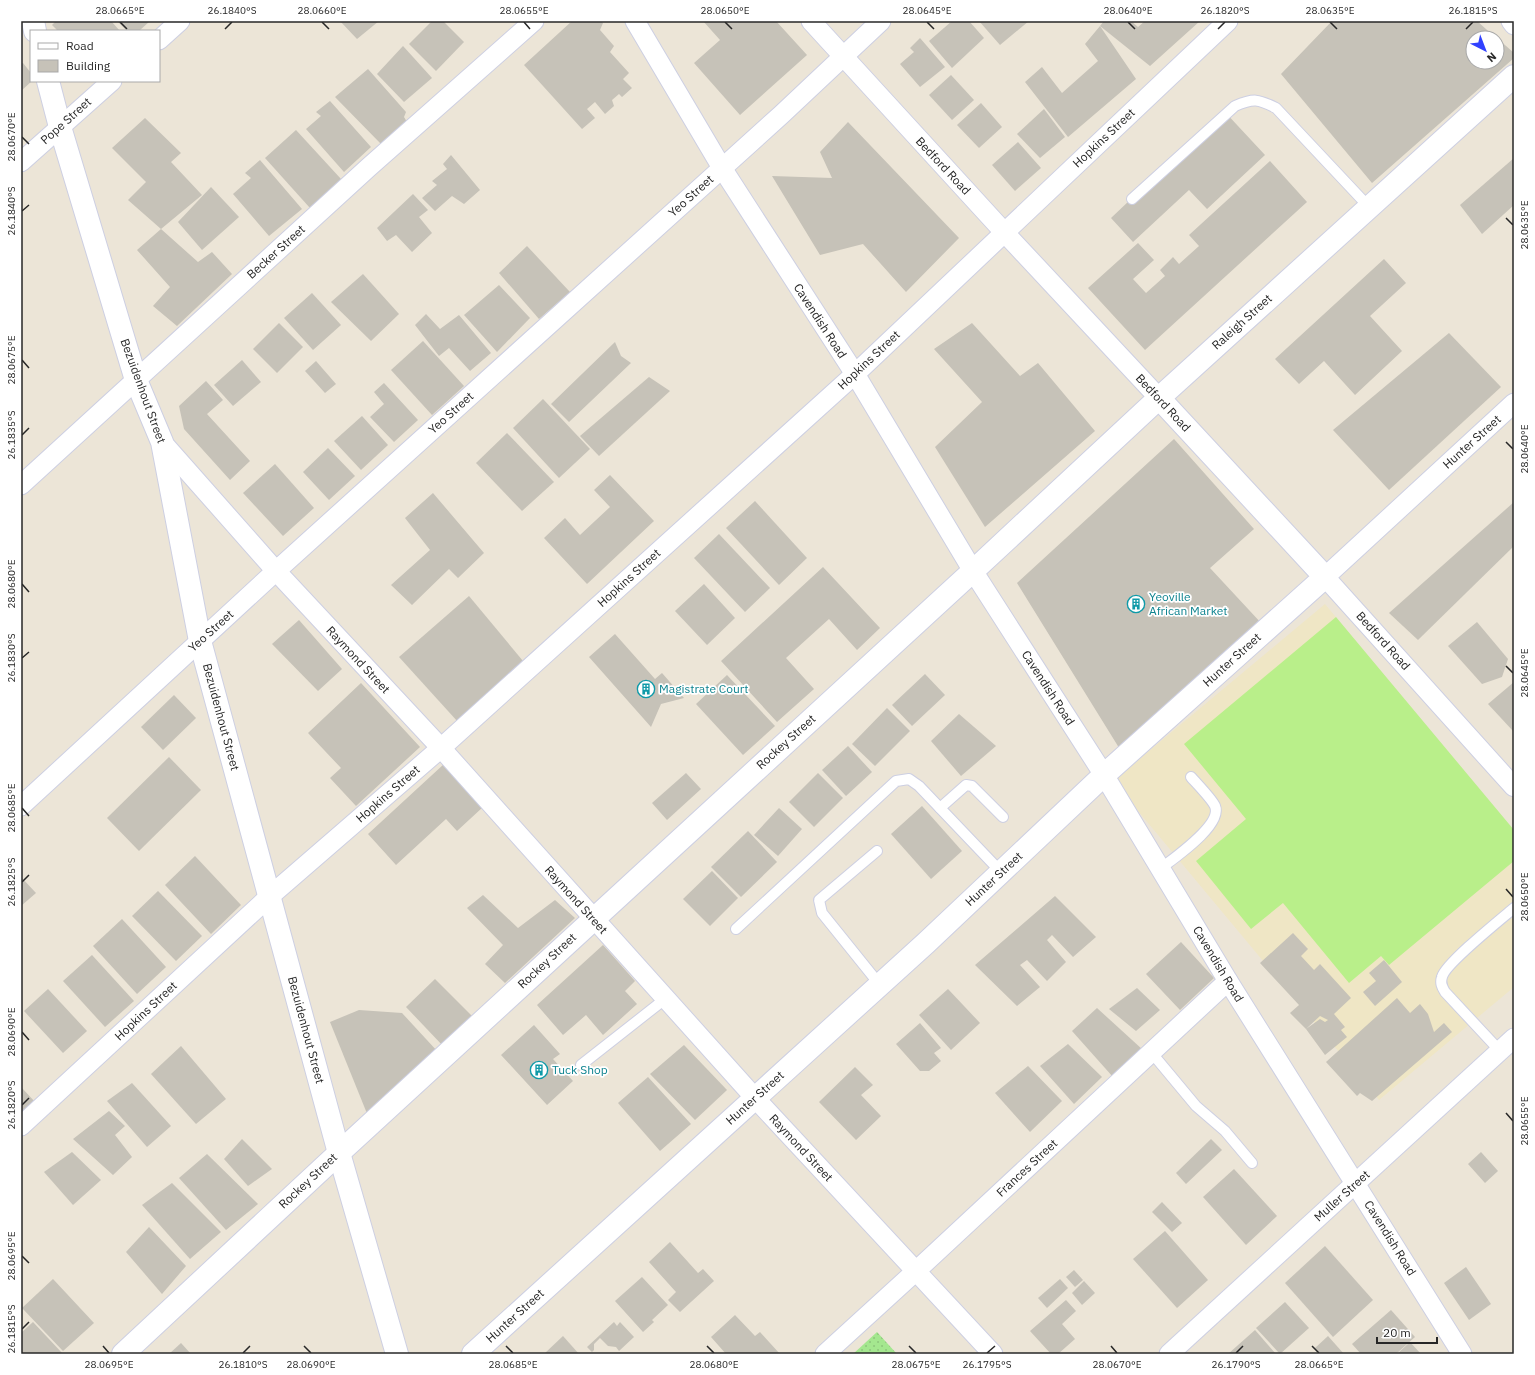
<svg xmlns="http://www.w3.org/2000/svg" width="1535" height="1375" viewBox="0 0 1535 1375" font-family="'IBM Plex Sans',sans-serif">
<defs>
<pattern id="park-dots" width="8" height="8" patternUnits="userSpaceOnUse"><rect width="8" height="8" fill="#a4e78f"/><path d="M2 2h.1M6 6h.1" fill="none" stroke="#8dc67b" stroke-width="1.8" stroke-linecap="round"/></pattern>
</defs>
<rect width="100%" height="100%" fill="#ece5d7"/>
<path fill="#efe6c5" d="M1325,604L1514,831V987L1379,1100L1113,781Z"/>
<path fill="url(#park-dots)" d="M877,1332L897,1354H853Z"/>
<path fill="#b9ef8a" d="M1336,617L1514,830V861L1389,965L1381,956L1349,983L1283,903L1251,929L1196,861L1246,819L1184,744Z"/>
<g fill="#c6c2b8" fill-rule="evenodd">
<path d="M56,21H111L120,31H58L52,25Z"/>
<path d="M117,21H150L139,31H127Z"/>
<path d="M340,21H379L357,39Z"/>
<path d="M432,21H443L464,42L436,71L409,44Z"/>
<path d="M572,21H601L603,23L600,30L614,46L610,52L629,73L623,79L632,88L622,97L619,94L612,100L614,106L605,114L595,102L587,109L595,118L582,129L524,65Z"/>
<path d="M703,21H776L807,55L740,115L694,63L720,40Z"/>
<path d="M952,21H969L984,38L952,68L929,41Z"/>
<path d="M979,21H1029L1000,45Z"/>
<path d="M1104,21H1131L1138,27L1145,21H1200L1150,66L1100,26Z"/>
<path d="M1332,21H1477L1496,38H1473V62H1497V38L1514,53V58L1372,183L1281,74Z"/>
<path d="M1100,26L1136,79L1068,137L1025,82L1042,67L1062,93L1098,61L1085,44Z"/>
<path d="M920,38L945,67L920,87L900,64L914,52L910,48Z"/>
<path d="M403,46L432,78L404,102L377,74Z"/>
<path d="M23,63L31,73V81H32L21,91V64Z"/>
<path d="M368,69L406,112L404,117L407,122L381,144L335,97Z"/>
<path d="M951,75L974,100L952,120L929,95Z"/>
<path d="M330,101L371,147L344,172L306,129L321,116L316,112Z"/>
<path d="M981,103L1002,127L979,148L957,125Z"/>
<path d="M1044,109L1065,137L1040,158L1017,134Z"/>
<path d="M1224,111L1265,155L1207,209L1189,190L1133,242L1111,218Z"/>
<path d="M145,118L181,153L171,162L202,195L161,229L128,200L146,182L112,148Z"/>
<path d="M848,122L959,238L906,292L863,244L820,255L772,176L832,178L820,152Z"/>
<path d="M296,130L341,179L310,208L265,158Z"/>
<path d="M1018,142L1041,168L1015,191L992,165Z"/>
<path d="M451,155L480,190L464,204L452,196L435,211L422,198L437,185L432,181L447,169L443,164Z"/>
<path d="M1514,158V205L1482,234L1460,205Z"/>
<path d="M260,160L302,209L269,236L233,194L251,178L245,173Z"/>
<path d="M1270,161L1307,202L1145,350L1088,288L1138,243L1154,260L1133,279L1146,293L1165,276L1160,270L1173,257L1179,264L1199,246L1189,235Z"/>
<path d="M211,187L239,217L202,250L178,222Z"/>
<path d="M413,194L428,210L419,217L432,233L412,252L396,235L387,241L377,228Z"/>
<path d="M161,229L198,262L212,252L232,274L177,326L153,306L170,287L137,250Z"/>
<path d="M527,246L570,292L539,319L499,273Z"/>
<path d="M1384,259L1406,283L1370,316L1402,351L1355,395L1324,361L1299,384L1275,359Z"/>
<path d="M363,274L399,314L371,341L331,302Z"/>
<path d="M499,285L530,318L497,352L464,315Z"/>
<path d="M312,293L341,325L313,350L284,318Z"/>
<path d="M426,314L440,329L459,315L491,353L470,371L449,348L439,356L415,325Z"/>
<path d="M279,323L303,347L277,373L253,349Z"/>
<path d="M972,323L1020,376L1038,363L1095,431L985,527L935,447L982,402L934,349Z"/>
<path d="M1449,333L1501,387L1389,490L1333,430Z"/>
<path d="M423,341L464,386L432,415L391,370Z"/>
<path d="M615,342L621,356L631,363L569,422L551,404Z"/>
<path d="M242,360L261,382L233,406L214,385Z"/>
<path d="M316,361L336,384L325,393L305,371Z"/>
<path d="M649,377L670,391L599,456L580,436Z"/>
<path d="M206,381L223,400L207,414L250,461L230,480L184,429L179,406Z"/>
<path d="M384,383L418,420L394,442L370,417L384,404L374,392Z"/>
<path d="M543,399L590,449L559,478L513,428Z"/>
<path d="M362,416L388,445L361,470L334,441Z"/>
<path d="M507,433L554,482L522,511L476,463Z"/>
<path d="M1174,439L1254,529L1210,568L1262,624L1121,751L1017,583Z"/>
<path d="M328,448L355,476L329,500L303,472Z"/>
<path d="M275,464L314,508L283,536L243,493Z"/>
<path d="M610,475L654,521L587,584L544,538L565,518L580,535L610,507L594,490Z"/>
<path d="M433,493L484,553L458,578L449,569L412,605L391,585L430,550L405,518Z"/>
<path d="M755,501L807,558L779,585L726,528Z"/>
<path d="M1514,502V546L1418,640L1389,613Z"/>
<path d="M719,534L770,588L745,612L694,558Z"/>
<path d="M823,567L880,628L857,650L829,619L786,658L814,689L777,722L721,661Z"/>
<path d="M704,584L735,618L707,645L675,611Z"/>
<path d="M469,596L523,661L458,722L399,657Z"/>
<path d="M299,620L342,669L318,691L272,644Z"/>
<path d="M1477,622L1508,659L1502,677L1482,684L1448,646Z"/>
<path d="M615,634L655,679L662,673L684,698L661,704L651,727L589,657Z"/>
<path d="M925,674L945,695L912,726L892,705Z"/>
<path d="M727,675L775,726L743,755L696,704Z"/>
<path d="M1514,682V730L1513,731L1488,704Z"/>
<path d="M361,683L420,747L356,806L330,778L341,768L308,733Z"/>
<path d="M174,695L196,718L163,750L141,727Z"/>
<path d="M887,708L910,731L875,766L852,744Z"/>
<path d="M959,714L996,746L961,776L931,741Z"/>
<path d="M848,746L872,772L846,796L822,770Z"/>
<path d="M169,757L201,790L139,851L107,818Z"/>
<path d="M444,764L483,807L457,831L446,819L396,865L368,834Z"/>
<path d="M686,773L701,789L667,820L652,803Z"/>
<path d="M818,773L843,798L814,827L789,802Z"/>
<path d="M922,806L962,851L931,879L891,834Z"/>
<path d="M779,808L802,829L778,856L754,835Z"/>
<path d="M748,831L777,862L741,897L711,867Z"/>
<path d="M195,856L241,905L211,934L165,885Z"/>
<path d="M712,871L738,898L710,926L683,899Z"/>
<path d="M21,877L36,893L21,906Z"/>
<path d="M158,891L202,936L176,961L132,916Z"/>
<path d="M483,895L518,928L555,900L575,918L505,983L485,964L503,945L467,908Z"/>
<path d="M1055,896L1096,937L1073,957L1052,935L1047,940L1066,962L1047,981L1027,960L1020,965L1040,987L1017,1006L975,965Z"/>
<path d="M122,919L166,967L137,994L93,946Z"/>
<path d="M1293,933L1308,949L1301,956L1314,970L1320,964L1351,998L1334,1014L1345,1027L1341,1030L1347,1037L1325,1055L1306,1029L1290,1013L1299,1005L1260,963ZM1320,1016L1328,1020L1325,1022L1320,1019L1306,1029Z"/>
<path d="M1181,942L1214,978L1180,1010L1146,974Z"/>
<path d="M603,945L635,981L625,991L637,1004L603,1035L586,1015L563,1035L537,1005Z"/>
<path d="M92,955L134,1001L105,1027L63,981Z"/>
<path d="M1384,960L1402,982L1375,1006L1363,992L1376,981L1369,973Z"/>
<path d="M435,979L474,1018L444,1047L406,1007Z"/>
<path d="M1137,988L1160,1010L1136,1031L1109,1009Z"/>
<path d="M48,989L87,1031L63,1053L24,1011Z"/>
<path d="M948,989L980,1023L951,1050L919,1015Z"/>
<path d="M1397,998L1410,1013L1420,1004L1428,1014L1434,1032L1444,1023L1452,1032L1372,1101L1360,1093L1357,1096L1326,1062Z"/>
<path d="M1097,1008L1143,1050L1113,1077L1072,1031Z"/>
<path d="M359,1010L402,1013L438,1052L368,1116L330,1022Z"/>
<path d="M920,1023L941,1048L934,1053L941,1061L929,1071H920L896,1044Z"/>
<path d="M534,1025L560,1054L553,1059L573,1081L547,1105L501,1055Z"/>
<path d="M1068,1044L1102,1077L1074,1104L1040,1066Z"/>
<path d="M684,1045L727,1090L695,1120L650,1074Z"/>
<path d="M181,1046L226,1099L196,1124L151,1074Z"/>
<path d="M1028,1066L1062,1101L1030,1132L995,1093Z"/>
<path d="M855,1067L873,1085L861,1095L881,1116L856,1140L819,1102Z"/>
<path d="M648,1077L691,1124L660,1151L618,1103Z"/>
<path d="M132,1083L171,1126L147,1147L107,1101Z"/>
<path d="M21,1087L36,1103L21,1116Z"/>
<path d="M109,1111L125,1126L115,1135L132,1157L113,1175L73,1139Z"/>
<path d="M242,1139L272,1169L248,1186L224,1159Z"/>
<path d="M1211,1139L1222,1150L1186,1184L1176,1173Z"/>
<path d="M72,1152L101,1180L73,1205L44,1172Z"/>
<path d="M1481,1152L1498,1171L1485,1183L1468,1164Z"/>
<path d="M207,1154L258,1204L226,1230L179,1178Z"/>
<path d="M1234,1169L1277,1216L1246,1245L1203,1197Z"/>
<path d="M172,1183L221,1232L190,1259L142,1205Z"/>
<path d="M1162,1202L1182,1223L1172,1232L1152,1212Z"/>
<path d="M149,1227L186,1266L162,1294L126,1252Z"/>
<path d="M1165,1231L1208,1280L1177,1308L1133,1259Z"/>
<path d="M670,1242L698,1273L703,1269L714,1281L680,1312L668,1300L676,1292L649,1262Z"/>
<path d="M1325,1246L1373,1300L1333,1337L1285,1283Z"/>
<path d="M1466,1267L1491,1304L1469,1320L1444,1283Z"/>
<path d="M1074,1270L1083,1280L1075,1287L1066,1277Z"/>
<path d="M642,1277L668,1305L652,1320L654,1322L643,1332L615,1301Z"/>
<path d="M53,1279L94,1323L63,1351L22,1308Z"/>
<path d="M1060,1279L1068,1288L1047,1308L1038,1298Z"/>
<path d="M1084,1281L1095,1293L1082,1305L1072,1293Z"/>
<path d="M1066,1300L1076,1311L1062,1324L1075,1339L1058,1354H1051L1030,1331Z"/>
<path d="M1285,1302L1309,1328L1280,1354L1256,1328Z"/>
<path d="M1391,1310L1415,1337L1396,1354H1361L1352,1344Z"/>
<path d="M735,1315L755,1336L760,1332L780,1354H726L711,1337Z"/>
<path d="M33,1322L63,1354H21V1333Z"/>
<path d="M614,1322L617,1326L620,1322L634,1337L619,1351L616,1347L608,1346L600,1338L594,1344V1350L592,1352L587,1347Z"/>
<path d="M1255,1330L1276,1354H1228Z"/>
<path d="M563,1336L579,1354H544Z"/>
<path d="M1328,1336L1344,1354H1321L1315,1348Z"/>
<path d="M1410,1342L1421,1354H1397Z"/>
<path d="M181,1343L191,1354H169Z"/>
</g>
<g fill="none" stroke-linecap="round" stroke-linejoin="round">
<defs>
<g id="lane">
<path d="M1132,199L1235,106C1254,98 1258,99 1276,108L1369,207"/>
<path d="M940,808L966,785L972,786L1003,817"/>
<path d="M877,851L819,900L822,913L880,985"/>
<path d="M1160,869C1174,858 1223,825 1215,806C1211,798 1197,784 1191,777"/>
<path d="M736,929L896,781L909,779L919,786L1001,872"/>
<path d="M1500,1051L1445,992C1442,987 1440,983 1442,977C1445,964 1501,919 1514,908"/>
<path d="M1151,1052L1196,1106L1225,1131L1252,1163"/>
<path d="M581,1065L665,999"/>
</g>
<g id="street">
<path d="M635,21L722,168L855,374L973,571L1104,775L1228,981L1462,1354"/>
<path d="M811,21L1004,232L1159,398"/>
<path d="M1511,21L1514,25"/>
<path d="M159,40L180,21"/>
<path d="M21,162L112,81"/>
<path d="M1514,403L1325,577L1514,787"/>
<path d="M162,442L276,571L441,748L755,1098L993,1354"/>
<path d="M21,485L369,167L534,21"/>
<path d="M21,806L276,571L781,115L881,21"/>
<path d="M21,1126L270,896L441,748L855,374L1228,21"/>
<path d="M825,1354L916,1271L1228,981"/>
<path d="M1169,1354L1514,1038"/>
</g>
<g id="secondary">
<path d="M33,21L35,31"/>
<path d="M48,81L60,127L136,380L162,442L200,641L339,1153L397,1354"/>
<path d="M123,1354L339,1153L973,571L1159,398L1514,76"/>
<path d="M473,1354L926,943L1104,775L1325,577L1159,398"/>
</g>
</defs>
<use href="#lane" stroke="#cdcfe2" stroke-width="12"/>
<use href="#street" stroke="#cdcfe2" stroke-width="21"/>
<use href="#secondary" stroke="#cdcfe2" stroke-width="24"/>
<use href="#lane" stroke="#fff" stroke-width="10"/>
<use href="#street" stroke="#fff" stroke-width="19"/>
<use href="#secondary" stroke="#fff" stroke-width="22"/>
</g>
<path fill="none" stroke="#272727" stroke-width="1.5" d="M120,22L127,29M322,22L329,29M524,22L530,29M725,22L732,29M927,22L934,29M1128,22L1135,29M1330,22L1337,29M225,29L232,22M1218,29L1225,22M1466,29L1473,22M22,137L29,144M22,211L29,205M1506,218L1513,225M22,360L29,368M22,435L29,428M1506,442L1513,449M22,584L29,592M22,658L29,652M1506,666L1513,673M22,808L29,816M22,882L29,875M1506,889L1513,897M22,1032L29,1040M22,1105L29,1098M1506,1113L1513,1121M22,1256L29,1263M22,1329L29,1322M103,1346L109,1353M304,1346L311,1353M506,1346L513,1353M707,1346L714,1353M909,1346L916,1353M1111,1346L1117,1353M1312,1346L1319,1353M243,1353L250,1346M987,1353L995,1346M1236,1353L1243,1346"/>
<defs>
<symbol id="building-ring" viewBox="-11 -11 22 22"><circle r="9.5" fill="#fff" stroke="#0f9aa8" stroke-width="1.5"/><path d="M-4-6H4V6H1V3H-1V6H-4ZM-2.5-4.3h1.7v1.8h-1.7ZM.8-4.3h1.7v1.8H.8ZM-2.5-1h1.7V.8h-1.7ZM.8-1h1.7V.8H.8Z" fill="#0f9aa8"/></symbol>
</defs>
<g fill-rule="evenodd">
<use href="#building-ring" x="1126" y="594" width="20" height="20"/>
<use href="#building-ring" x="636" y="679" width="20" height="20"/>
<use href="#building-ring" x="529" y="1060" width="20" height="20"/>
</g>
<g text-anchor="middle" stroke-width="3.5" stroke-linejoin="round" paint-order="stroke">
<g font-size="12" fill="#272727" stroke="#fff">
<text transform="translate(66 121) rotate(-42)" y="4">Pope Street</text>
<text transform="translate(1104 138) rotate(-43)" y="4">Hopkins Street</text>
<text transform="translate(943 166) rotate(47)" y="4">Bedford Road</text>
<text transform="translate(691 196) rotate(-42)" y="4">Yeo Street</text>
<text transform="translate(276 252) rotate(-42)" y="4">Becker Street</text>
<text transform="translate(820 321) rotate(57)" y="4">Cavendish Road</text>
<text transform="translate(1242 322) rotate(-42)" y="4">Raleigh Street</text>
<text transform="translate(869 360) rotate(-43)" y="4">Hopkins Street</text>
<text transform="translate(143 391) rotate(70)" y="4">Bezuidenhout Street</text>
<text transform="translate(1163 403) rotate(47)" y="4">Bedford Road</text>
<text transform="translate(451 413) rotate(-42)" y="4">Yeo Street</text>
<text transform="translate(1472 442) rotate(-42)" y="4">Hunter Street</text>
<text transform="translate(629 578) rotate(-42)" y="4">Hopkins Street</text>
<text transform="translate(211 631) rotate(-42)" y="4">Yeo Street</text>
<text transform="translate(1383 641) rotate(48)" y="4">Bedford Road</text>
<text transform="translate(358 660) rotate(47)" y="4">Raymond Street</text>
<text transform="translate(1232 660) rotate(-42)" y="4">Hunter Street</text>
<text transform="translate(1048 688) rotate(57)" y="4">Cavendish Road</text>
<text transform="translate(221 717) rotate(75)" y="4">Bezuidenhout Street</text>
<text transform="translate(786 742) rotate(-42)" y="4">Rockey Street</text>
<text transform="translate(388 794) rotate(-41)" y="4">Hopkins Street</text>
<text transform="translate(994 879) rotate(-43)" y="4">Hunter Street</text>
<text transform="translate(576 900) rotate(48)" y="4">Raymond Street</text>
<text transform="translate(547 961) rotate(-43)" y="4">Rockey Street</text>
<text transform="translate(1218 964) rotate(59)" y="4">Cavendish Road</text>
<text transform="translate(146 1011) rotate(-43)" y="4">Hopkins Street</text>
<text transform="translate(306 1030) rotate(75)" y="4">Bezuidenhout Street</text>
<text transform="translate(755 1098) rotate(-42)" y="4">Hunter Street</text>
<text transform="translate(801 1148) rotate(47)" y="4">Raymond Street</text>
<text transform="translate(1027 1168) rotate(-43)" y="4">Frances Street</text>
<text transform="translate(308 1181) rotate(-43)" y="4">Rockey Street</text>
<text transform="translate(1342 1196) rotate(-42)" y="4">Muller Street</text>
<text transform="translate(1390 1238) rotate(58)" y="4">Cavendish Road</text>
<text transform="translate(515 1316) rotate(-42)" y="4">Hunter Street</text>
</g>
<g font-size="12" fill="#0d838f" stroke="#fff" text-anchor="start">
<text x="1149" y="601">Yeoville<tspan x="1149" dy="14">African Market</tspan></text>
<text x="659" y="693">Magistrate Court</text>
<text x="552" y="1074">Tuck Shop</text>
</g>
</g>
<rect width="1535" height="1375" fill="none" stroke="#ffffff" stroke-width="44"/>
<rect x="30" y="30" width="130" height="52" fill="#ffffff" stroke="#a9a9a9"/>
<rect x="38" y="43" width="20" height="6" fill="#ffffff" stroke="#a9a9a9"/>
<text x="66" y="50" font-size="12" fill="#272727">Road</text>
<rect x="38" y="60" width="20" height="12" fill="#c6c2b8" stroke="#a9a9a9"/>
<text x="66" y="70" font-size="12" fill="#272727">Building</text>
<g transform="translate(1485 50) rotate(138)"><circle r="19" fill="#ffffff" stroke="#a9a9a9"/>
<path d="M0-3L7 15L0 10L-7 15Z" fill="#3141ff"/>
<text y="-6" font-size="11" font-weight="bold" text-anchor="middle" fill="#272727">N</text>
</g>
<path d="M1377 1337v6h60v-6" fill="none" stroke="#272727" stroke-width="2"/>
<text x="1383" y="1337" font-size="12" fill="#272727" stroke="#ffffff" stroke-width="3" paint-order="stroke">20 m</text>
<rect x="22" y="22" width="1491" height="1331" fill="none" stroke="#272727" stroke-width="1.5"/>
<g font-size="10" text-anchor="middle" fill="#272727">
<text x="120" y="14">28.0665°E</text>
<text x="232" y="14">26.1840°S</text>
<text x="322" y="14">28.0660°E</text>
<text x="524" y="14">28.0655°E</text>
<text x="725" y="14">28.0650°E</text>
<text x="927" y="14">28.0645°E</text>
<text x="1128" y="14">28.0640°E</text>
<text x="1225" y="14">26.1820°S</text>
<text x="1330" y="14">28.0635°E</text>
<text x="1473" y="14">26.1815°S</text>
<text transform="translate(11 137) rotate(-90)" y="4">28.0670°E</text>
<text transform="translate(11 211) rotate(-90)" y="4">26.1840°S</text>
<text transform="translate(1524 225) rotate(-90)" y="4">28.0635°E</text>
<text transform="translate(11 360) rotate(-90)" y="4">28.0675°E</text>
<text transform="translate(11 435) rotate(-90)" y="4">26.1835°S</text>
<text transform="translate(1524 449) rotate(-90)" y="4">28.0640°E</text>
<text transform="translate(11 584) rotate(-90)" y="4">28.0680°E</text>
<text transform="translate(11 658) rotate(-90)" y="4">26.1830°S</text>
<text transform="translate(1524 673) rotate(-90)" y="4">28.0645°E</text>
<text transform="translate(11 808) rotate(-90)" y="4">28.0685°E</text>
<text transform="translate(11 882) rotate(-90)" y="4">26.1825°S</text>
<text transform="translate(1524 897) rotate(-90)" y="4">28.0650°E</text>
<text transform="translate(11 1032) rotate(-90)" y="4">28.0690°E</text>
<text transform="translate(11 1105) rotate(-90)" y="4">26.1820°S</text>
<text transform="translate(1524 1121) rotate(-90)" y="4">28.0655°E</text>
<text transform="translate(11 1256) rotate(-90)" y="4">28.0695°E</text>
<text transform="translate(11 1329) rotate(-90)" y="4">26.1815°S</text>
<text x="109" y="1368">28.0695°E</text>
<text x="243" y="1368">26.1810°S</text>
<text x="311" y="1368">28.0690°E</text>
<text x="513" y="1368">28.0685°E</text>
<text x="714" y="1368">28.0680°E</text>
<text x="916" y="1368">28.0675°E</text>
<text x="987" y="1368">26.1795°S</text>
<text x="1117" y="1368">28.0670°E</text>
<text x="1236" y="1368">26.1790°S</text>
<text x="1319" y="1368">28.0665°E</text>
</g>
</svg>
